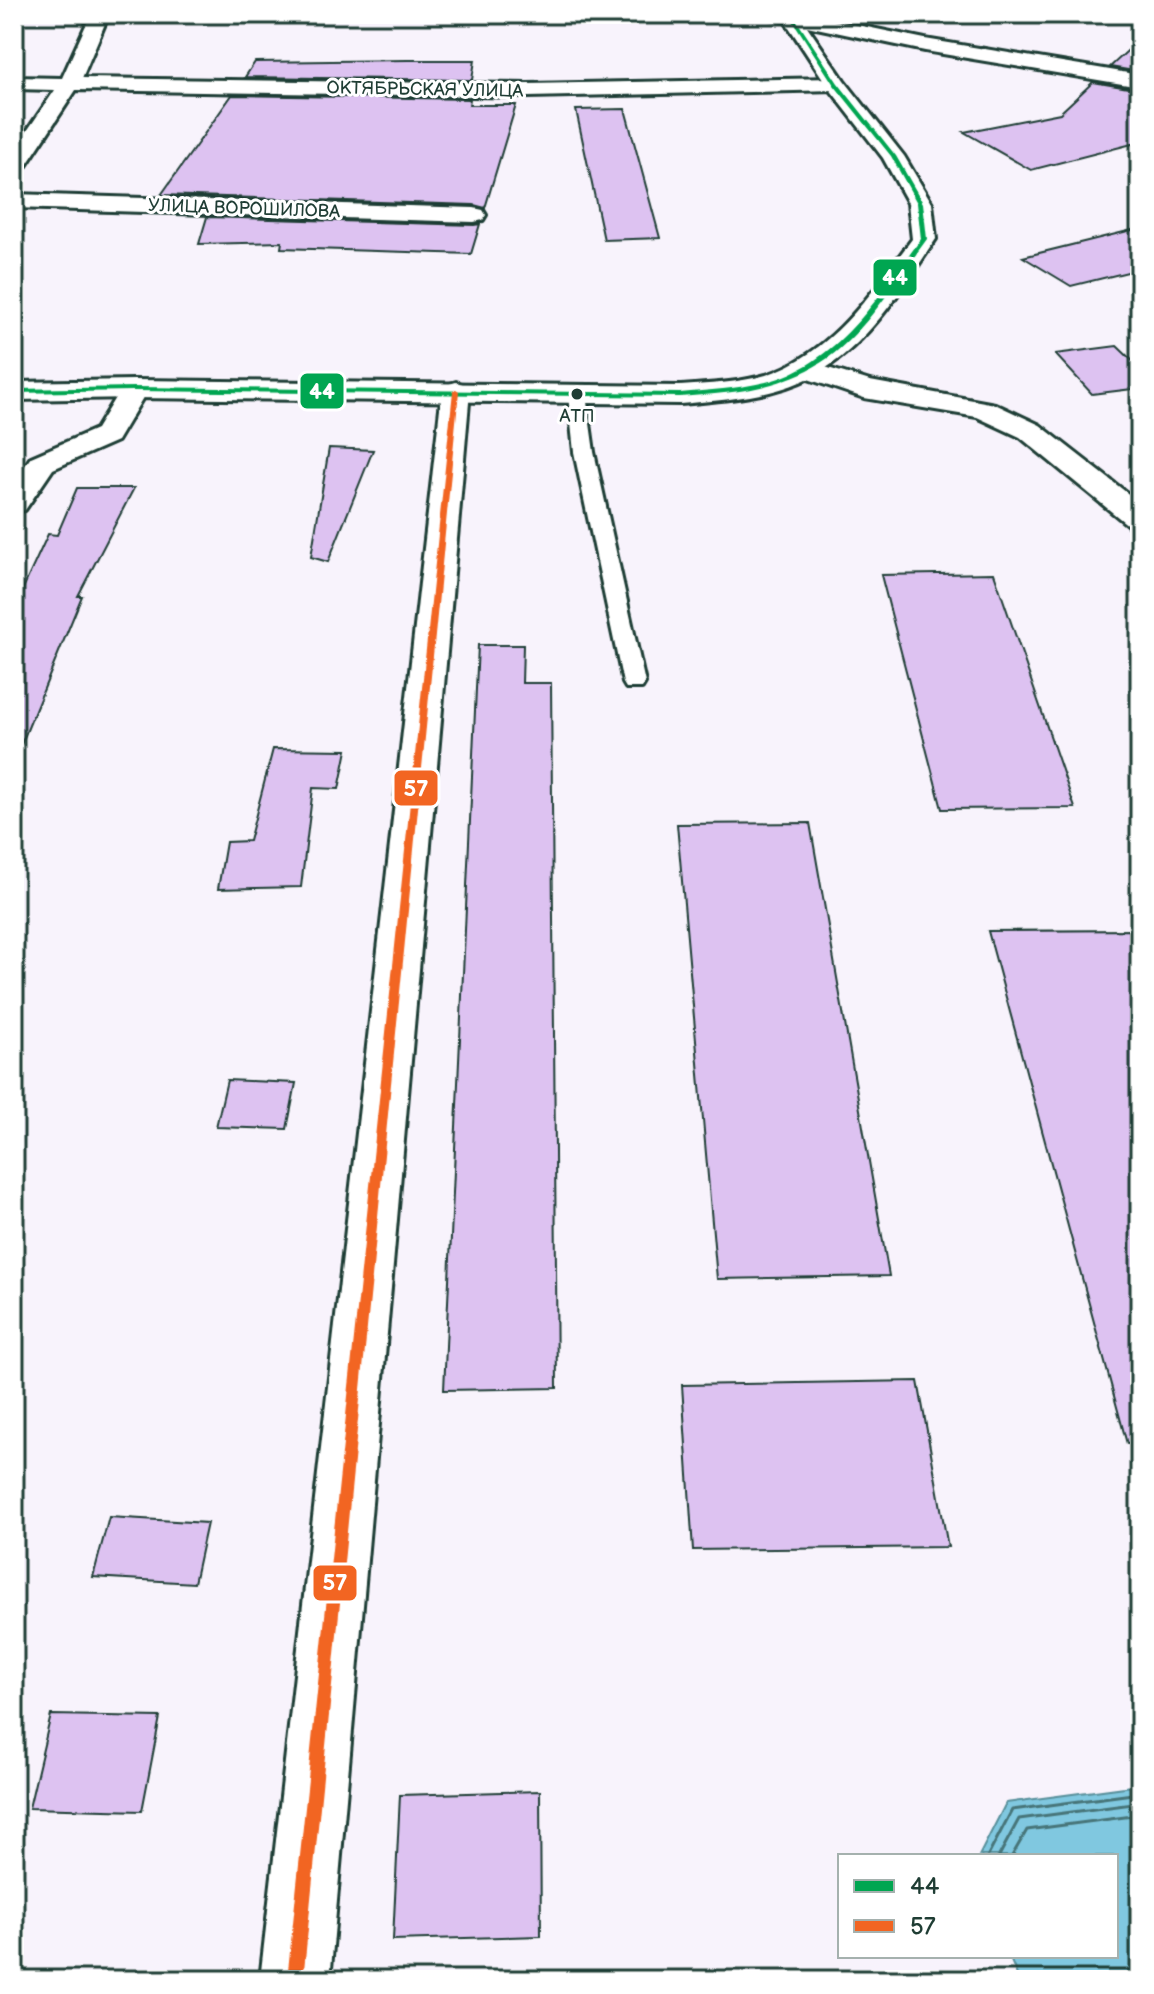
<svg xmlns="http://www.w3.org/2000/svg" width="1154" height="1994" viewBox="0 0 1154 1994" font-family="'Balsamiq Sans',sans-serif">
<rect width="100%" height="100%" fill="#f8f3fc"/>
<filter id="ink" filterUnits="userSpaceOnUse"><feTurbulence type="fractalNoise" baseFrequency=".0125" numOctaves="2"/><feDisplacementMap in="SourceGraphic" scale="16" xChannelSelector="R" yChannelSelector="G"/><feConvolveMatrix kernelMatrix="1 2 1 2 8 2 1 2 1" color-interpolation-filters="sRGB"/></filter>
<g filter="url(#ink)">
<path fill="#80c8e0" stroke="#59909b" stroke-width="2" d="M1140,1785V1980H1019L1009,1956H1116V1856H979L1006,1803Z"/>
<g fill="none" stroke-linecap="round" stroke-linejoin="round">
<g stroke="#467579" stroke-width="3">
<path d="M988,1856L1012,1810L1140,1793"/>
<path d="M999,1856L1019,1819L1140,1803"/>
<path d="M1012,1856L1027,1830L1140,1815"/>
</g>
</g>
<g fill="#ddc2f1" stroke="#1f3d34" stroke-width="2">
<path d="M1140,39V72L1110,67Z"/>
<path d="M408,60H475L472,80L245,77L255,62Z"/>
<path d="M1093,82L1140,90V142L1031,170L964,132L1060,113Z"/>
<path d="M232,95L470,99L469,105H516L485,208L474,205L161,195Z"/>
<path d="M625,109L660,238L604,240L576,110Z"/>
<path d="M207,217L474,225L480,224L471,254L281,248L282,242L199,244Z"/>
<path d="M1140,228V269L1071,286L1023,257Z"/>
<path d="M1117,346L1140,368V388L1092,394L1055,354Z"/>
<path d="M329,448L373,450L328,562L311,557Z"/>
<path d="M77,488H134L78,596H82L14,762V608L48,534L57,535Z"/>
<path d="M994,573L1075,808L942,809L881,575Z"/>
<path d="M478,645H523L522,683H551L557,1388L444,1390Z"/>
<path d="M273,749L347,750L339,789L313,788L301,887L218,889L226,842L249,841Z"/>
<path d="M810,823L889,1276L717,1279L677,824Z"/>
<path d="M1140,930V1443L1127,1444L988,931Z"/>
<path d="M227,1080L296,1083L287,1129L216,1127Z"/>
<path d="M918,1381L948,1547L693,1550L682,1385Z"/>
<path d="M109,1517L207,1523L194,1583L93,1577Z"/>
<path d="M51,1715L160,1717L142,1811L29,1808Z"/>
<path d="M540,1791L541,1936L393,1940L400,1795Z"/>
</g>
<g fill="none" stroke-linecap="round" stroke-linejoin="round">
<defs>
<path id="lane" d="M577,390L586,395L594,452L645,683L642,688H626L623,683L574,452L568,395Z"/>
<g id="street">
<path d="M91,14H109L82,78L528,84L836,78L846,84L836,90L528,97L76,90L22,172L14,174V150L55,90L14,89V77L62,78Z"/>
<path d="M14,194L474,208L483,210L486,215L483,220L474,222L14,208Z"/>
<path d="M809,362L870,381L995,404L1040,425L1140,503V529L1129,526L1020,437L977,417L864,398L799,376L795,370L799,364Z"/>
<path d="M134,380L144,383L148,389L117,441L53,469L25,510L14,512V481L31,457L96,429L124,383Z"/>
<path d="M456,382L466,385L470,391L330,1980H260L442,391L446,385Z"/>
</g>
<path id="secondary" d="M768,14H804L925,39L1140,75V87L925,51L807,26L844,80L904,156L932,203L936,239C903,288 867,347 813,376C773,397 724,400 680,404L134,398L14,400V382L134,380L680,386C708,384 738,383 766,375C833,353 871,293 912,239L908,203L883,158L829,88L785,21L770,18Z"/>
</defs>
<use href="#lane" stroke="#1f3d34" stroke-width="6"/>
<use href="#street" stroke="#1f3d34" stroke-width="6"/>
<use href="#secondary" stroke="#1f3d34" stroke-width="6"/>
<use href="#lane" fill="#fff" fill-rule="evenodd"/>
<use href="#street" fill="#fff" fill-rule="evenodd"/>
<use href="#secondary" fill="#fff" fill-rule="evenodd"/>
<defs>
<path id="bus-1" d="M791,18H795L838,83L896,156L923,203L927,239C899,277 866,331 828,358C811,370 792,378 772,384C742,393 711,394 680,397L134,391L14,393V389L134,387L680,393C709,390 737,389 766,382C839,364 879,295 921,239L917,203L891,156L834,85Z"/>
<path id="bus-2" d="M456,389L459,391L303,1980H287L453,391Z"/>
</defs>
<use href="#bus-1" stroke="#fff" stroke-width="6"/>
<use href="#bus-2" stroke="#fff" stroke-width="6"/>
<use href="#bus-1" fill="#00a651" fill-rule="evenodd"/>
<use href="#bus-2" fill="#f26522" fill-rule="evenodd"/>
</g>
</g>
<circle fill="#1f3d34" stroke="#fff" stroke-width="3" cx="577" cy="394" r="7"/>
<g text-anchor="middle" stroke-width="6" stroke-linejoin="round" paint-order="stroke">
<g font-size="18" fill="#1f3d34" stroke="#fff">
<text transform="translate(425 89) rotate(1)" y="6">ОКТЯБРЬСКАЯ УЛИЦА</text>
<text transform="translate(244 208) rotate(2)" y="6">УЛИЦА ВОРОШИЛОВА</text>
</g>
<g font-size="18" fill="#1f3d34" stroke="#fff">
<text x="577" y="422">АТП</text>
</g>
</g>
<g stroke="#fff" stroke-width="3">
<rect x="872" y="258" width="46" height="39" rx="8" fill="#00a651"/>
<rect x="299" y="372" width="46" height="38" rx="8" fill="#00a651"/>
<rect x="393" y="769" width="46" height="38" rx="8" fill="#f26522"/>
<rect x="312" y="1564" width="46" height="38" rx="8" fill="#f26522"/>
</g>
<g font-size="22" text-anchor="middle" font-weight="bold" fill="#fff">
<text x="895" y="285">44</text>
<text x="322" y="399">44</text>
<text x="416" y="796">57</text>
<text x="335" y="1590">57</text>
</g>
<rect width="1154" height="1994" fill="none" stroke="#fff" stroke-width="48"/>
<rect x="24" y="24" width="1106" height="1946" fill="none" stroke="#1f3d34" stroke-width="3" filter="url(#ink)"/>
<rect x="838" y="1854" width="280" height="104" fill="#ffffff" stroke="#a5b1ae" stroke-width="2"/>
<rect x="854" y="1880" width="40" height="12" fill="#00a651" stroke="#a5b1ae" stroke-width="2"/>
<text x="910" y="1894" font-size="24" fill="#1f3d34">44</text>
<rect x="854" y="1920" width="40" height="12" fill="#f26522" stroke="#a5b1ae" stroke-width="2"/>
<text x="910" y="1934" font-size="24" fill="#1f3d34">57</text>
</svg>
